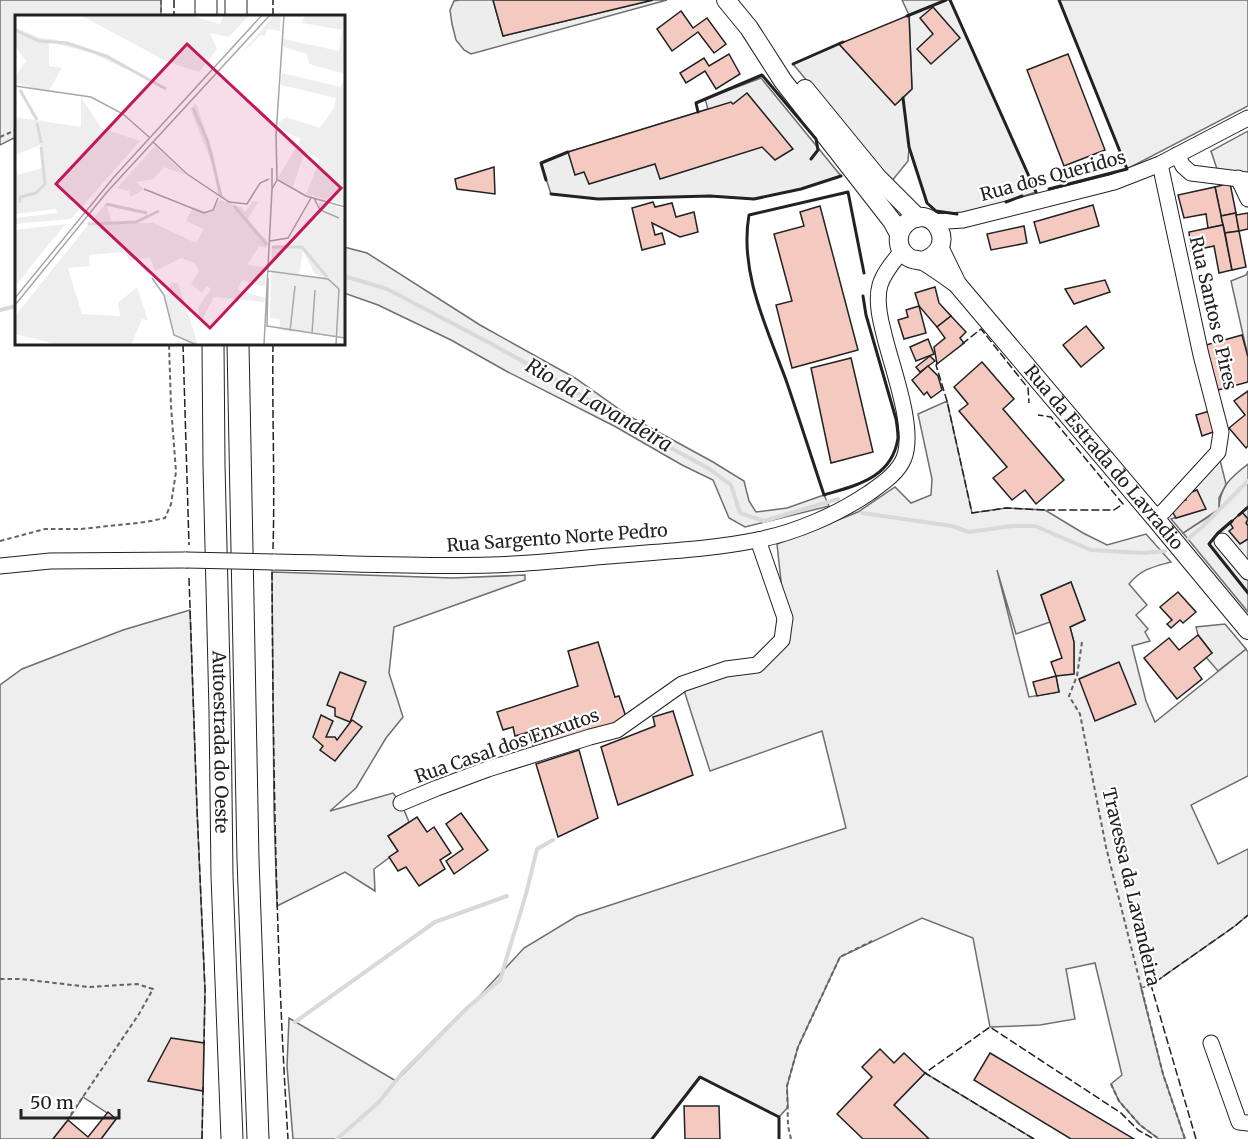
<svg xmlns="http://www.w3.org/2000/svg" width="1248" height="1139" viewBox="0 0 1248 1139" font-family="Merriweather,serif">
<rect width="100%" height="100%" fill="#fff"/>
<g fill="#eee" stroke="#6f6f6f" stroke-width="1.5" fill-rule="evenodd">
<path d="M0,0H161V16H16V137L0,145Z"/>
<path d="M902,0H950L1036,192L977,211L959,214L942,213L936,211L927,203L909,147L903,98L912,89L909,15Z"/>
<path d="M1059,0H1248V106L1127,169Z"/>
<path d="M1248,131V180L1219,175L1211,151Z"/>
<path d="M344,247L367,253L480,325L575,378L629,416L713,462L744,481L749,501L756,512L787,508L824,495L829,506L745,527L729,518L713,480L682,465L616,427L506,371L451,340L378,305L344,293Z"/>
<path d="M1248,271V357L1231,281L1246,275Z"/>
<path d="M947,401L972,513L1006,508L1045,510L1083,533L1107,545L1146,534L1171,562C1153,567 1141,569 1129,584L1147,605L1136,615L1148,629L1145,632L1150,641L1132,646L1146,701L1155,722L1246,649L1248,652V776L1191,805L1218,864L1248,849V915L1235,926L1151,985L1141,988L1163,1074L1185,1139H1159L1140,1125L1119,1101L1111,1084L1122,1075L1095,963L1066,969L1075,1019L1040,1025L990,1027L973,938L922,918L840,957L798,1047L787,1086L788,1107L779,1117L700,1077L652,1139H293L287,1066L289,1018L396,1081L474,1002L524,948L577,916L846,828L822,731L710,771L682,684L757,665L782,640L785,618L777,544L858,512L895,487L911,503L931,495L932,479L918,414ZM997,570L1016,634L1050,622L1041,595L1071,582L1085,620L1070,627L1074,642V673L1056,676L1059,692L1029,697Z"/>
<path d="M1248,464V612L1183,533L1219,510C1219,487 1231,477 1248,464Z"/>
<path d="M272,572L453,578L525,575V580L394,627L389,673L403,717L386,738L356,788L330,811L393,793L401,803L409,822L388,836L398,851L374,869L375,891L345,872L277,906L274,811Z"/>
<path d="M190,610L197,809L205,990L202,1139H101L116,1119L83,1097L68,1120L53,1139H0V685L22,669L123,630Z"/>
<path d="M925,1073L1034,1139H929L894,1105Z"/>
</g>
<g fill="#ededed" stroke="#6f6f6f" stroke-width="1.5">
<path d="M460,0H493L503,36L653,0H667L471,54L464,50L456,40L452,24L450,10L454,1Z"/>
<path d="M839,44L895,105L903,98L909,147L908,161L891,182L793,64Z"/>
<path d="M761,78L841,176L801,189L754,199L710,196L598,199L551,194L541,163L568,152L708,109L705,99Z"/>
<path d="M1218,452L1226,484L1219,498V509L1183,533L1171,519L1205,509L1197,490L1184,495Z"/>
<path d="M1225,624L1246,649L1218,671L1205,656L1212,653L1198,635L1196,627Z"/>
</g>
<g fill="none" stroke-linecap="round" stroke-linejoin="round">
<g stroke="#d9d9d9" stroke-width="4">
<path d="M344,276L387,289L486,341L553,378L639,431L708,468L731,485L740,513L764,521L838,499"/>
<path d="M0,310L16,306"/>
<path d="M862,513L952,526L969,532L1012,526H1035L1091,550L1144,553L1165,551"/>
<path d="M1189,538L1202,527L1248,481"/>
<path d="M295,1022L435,922L507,896"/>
<path d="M337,1139L379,1102L403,1072L467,1008L500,980L526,894L537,849L553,840"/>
</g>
</g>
<g fill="#f3c9c0" stroke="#222" stroke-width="1.5">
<path d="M493,0H653L503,36Z"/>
<path d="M933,7L960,38L931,64L917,49L933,34L920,18Z"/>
<path d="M681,11L693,28L707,18L726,44L714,53L698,32L672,51L657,29Z"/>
<path d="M909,15L912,89L895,105L839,44Z"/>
<path d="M729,54L740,74L716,89L705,71L686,83L680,73L704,58L709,66Z"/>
<path d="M1068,54L1105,150L1064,166L1027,70Z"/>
<path d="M747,93L793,149L775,160L762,147L660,179L655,164L589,184L584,172L575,175L568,152L731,102L733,104Z"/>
<path d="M494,167L495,194L457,189L455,179Z"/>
<path d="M1230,183L1236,213L1221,216L1215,187Z"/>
<path d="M1215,187L1223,225L1208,228L1206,214L1184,218L1178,195Z"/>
<path d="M653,202L655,207L672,203L676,217L694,212L698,232L680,237L652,223L655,235L662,233L665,244L642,250L632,208Z"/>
<path d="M1093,205L1099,226L1040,243L1034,222Z"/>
<path d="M820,206L858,350L792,368L776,305L792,301L774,234L804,226L800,212Z"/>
<path d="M1236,213L1239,231L1225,233L1221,216Z"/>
<path d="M1248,213V229L1239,231L1236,215Z"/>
<path d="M1223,225L1232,270L1219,273L1214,246L1191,251L1189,232Z"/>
<path d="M1024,226L1027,243L991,250L987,234Z"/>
<path d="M1239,231L1246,267L1232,270L1225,233Z"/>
<path d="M1105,280L1110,292L1074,304L1065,289Z"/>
<path d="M935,287L939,303L951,316L937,327L919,306L915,293Z"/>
<path d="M919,306L926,333L904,339L898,320L908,317L906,310Z"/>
<path d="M951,316L966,332L960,338L964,343L937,364L934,347L945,338L937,327Z"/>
<path d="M1086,326L1104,348L1081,367L1063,345Z"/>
<path d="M1242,335L1248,357V382L1218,390L1206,345Z"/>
<path d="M928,339L934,354L916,361L910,347Z"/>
<path d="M930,356L935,361L920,372L916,367Z"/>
<path d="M851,358L873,452L831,463L811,368Z"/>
<path d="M982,362L1014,399L1003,409L1064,480L1036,504L1025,490L1012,500L993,478L1007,467L959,411L968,404L954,387Z"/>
<path d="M928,366L938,376L942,390L931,398L927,392L924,395L912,380Z"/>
<path d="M1248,391V446L1246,448L1229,428L1245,415L1234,401Z"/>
<path d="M1213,410L1219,430L1202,436L1196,415Z"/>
<path d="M1197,490L1206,509L1176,518L1172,511L1178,502L1186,500L1184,495Z"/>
<path d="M1242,512L1248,519L1246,523L1248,526V539L1240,544L1229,531L1233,528L1230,523Z"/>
<path d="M1071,582L1085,620L1070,627L1074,642V674L1056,676L1051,662L1062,658L1041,595Z"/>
<path d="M1178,592L1196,612L1183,623L1180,620L1171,628L1167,624L1172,620L1160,607Z"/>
<path d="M1198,635L1212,653L1194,668L1202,679L1177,699L1144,658L1169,638L1179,650Z"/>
<path d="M598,642L615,697L619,696L627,720L545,746L544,741L533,745L529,732L515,736L513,727L503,730L497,712L578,686L568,651Z"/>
<path d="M1119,662L1136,704L1095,721L1079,679Z"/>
<path d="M340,672L366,682L350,722L335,716V708L327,705Z"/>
<path d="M1056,676L1059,692L1037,696L1033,682Z"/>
<path d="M673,711L693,775L618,805L601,747L655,726L653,717Z"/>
<path d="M321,715L333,721L326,737H335L337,740L352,720L362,727L335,761L320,750L323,746L313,737Z"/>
<path d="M579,750L598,818L558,837L536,764Z"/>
<path d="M461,813L488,850L454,874L446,861L463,849L446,824Z"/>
<path d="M417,817L427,832L434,827L451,853L440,860L445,869L419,886L406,867L398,871L389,857L398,851L388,836Z"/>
<path d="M171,1038L204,1043L203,1091L148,1081Z"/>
<path d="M880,1049L894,1063L904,1053L925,1073L894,1105L929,1139H863L837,1114L872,1077L862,1067Z"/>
<path d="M990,1053L1134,1139H1071L974,1080Z"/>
<path d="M684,1106H719L720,1139H685Z"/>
<path d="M108,1112L116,1119L101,1139H53L68,1120L88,1137Z"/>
</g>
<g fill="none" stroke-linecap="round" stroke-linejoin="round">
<defs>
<g id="minor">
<path d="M1177,155L1183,166L1191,173L1248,180"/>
<path d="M1238,178L1248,199"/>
<path d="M933,222L963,220L1114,182L1160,164L1248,118"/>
<path d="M1155,518L1164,511L1218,452L1221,432L1201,355L1160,164"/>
<path d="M1222,541L1248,572"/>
<path d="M273,562C346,563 419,567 491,565C535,564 579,558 622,555C667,551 713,549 757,540C795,533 838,514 869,493C883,483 898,473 904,458C916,427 890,363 883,330C879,315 876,299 880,285C884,272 894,261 902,251"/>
<path d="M0,566L50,561L186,560"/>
<path d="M401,803L437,788L488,769L590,737L617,730L682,684L726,669L757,665L782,640L785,618L758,540"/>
<path d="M1211,1043L1239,1122L1248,1123"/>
</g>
<g id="major">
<path d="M726,0L749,28L783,81L892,221L899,234"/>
<path d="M805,89L877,177L918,218"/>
<path id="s1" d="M940,249L957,284L1155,518L1248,630"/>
<path d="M922,261C960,250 935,203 909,221C896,230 895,248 908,257C913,261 919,259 925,262C935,268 946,276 956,283"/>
</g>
<g id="highway">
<path d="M206,0V16"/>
<path d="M236,16V0"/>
<path id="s2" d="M213,344L214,465L220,711L222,876L232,1139"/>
<path d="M238,344L248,859L258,1139"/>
</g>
</defs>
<use href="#minor" stroke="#222" stroke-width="17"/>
<use href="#major" stroke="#222" stroke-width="20"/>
<use href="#highway" stroke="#222" stroke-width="23"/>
<g stroke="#646464" stroke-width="2" stroke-dasharray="4.5 3" stroke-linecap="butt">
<path d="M161,0V16"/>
<path d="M0,137L16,130"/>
<path d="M0,541L45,529H81L146,522L165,518L171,504L176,472L171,406L169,344"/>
<path d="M1082,642L1077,676L1069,696L1080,714L1106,847L1163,1074L1185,1139"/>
<path d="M0,979H21L89,987L137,984L153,989L139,1014L70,1116"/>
<path d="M1111,1084L1119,1101L1140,1125L1159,1139"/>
<path d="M791,1139L788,1126L787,1086L798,1047L840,957L872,941"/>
</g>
<use href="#minor" stroke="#fff" stroke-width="15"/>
<use href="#major" stroke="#fff" stroke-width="18"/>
<use href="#highway" stroke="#fff" stroke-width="21"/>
<defs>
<path id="minor-bridge" d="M186,560L273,562"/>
</defs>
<use href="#minor-bridge" stroke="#222" stroke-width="17" stroke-linecap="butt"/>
<use href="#minor-bridge" stroke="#fff" stroke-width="15"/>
<g stroke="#222" stroke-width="1.5" stroke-dasharray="8 3" stroke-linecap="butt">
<path d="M174,0V16"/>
<path d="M273,16V0"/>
<path d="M183,344L189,545"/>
<path d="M273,344C272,412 275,481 273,549"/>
<path d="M962,344L981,329L1028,388L1029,403"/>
<path d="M938,363L936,365L947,401L972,513L1006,508L1045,510H1114L1123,504L1051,417L1038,415"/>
<path d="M272,572C273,761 276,950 288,1139"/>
<path d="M189,578L197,809L205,990L204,1045"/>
<path d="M202,1139L203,1087"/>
<path d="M1034,1139L925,1073L990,1027L1121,1113L1138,1130L1154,1139"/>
<path d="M1196,1139L1151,985L1235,926L1248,915"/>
</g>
<g stroke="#222" stroke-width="3">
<path d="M950,0L1036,192"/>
<path d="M907,16L946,0"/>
<path d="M793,64L843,42"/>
<path d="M903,98L909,147L927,203L936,211L957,214"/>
<path d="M698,112L696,103L762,75L816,139L818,150L811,159"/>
<path d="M546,180L541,163L568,152"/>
<path d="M1049,189L1127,169L1059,0"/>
<path d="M551,194L598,199L710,196L754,199L801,189L841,176"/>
<path d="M1006,202L1022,196"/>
<path d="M863,296L866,315L896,419C897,425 898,432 898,438C892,478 857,485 824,495C811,456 799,418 786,380C767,328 739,272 749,215L848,192L864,273"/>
<path d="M1239,515L1248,507"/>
<path d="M1232,521L1218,533L1209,544L1248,593"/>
<path d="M652,1139L700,1077L779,1117V1139"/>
</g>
</g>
<g text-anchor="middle" stroke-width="4.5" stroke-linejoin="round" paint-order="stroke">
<g font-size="18" fill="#222" stroke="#fff">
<text transform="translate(1053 176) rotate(-15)" y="6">Rua dos Queridos</text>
<text transform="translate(1213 313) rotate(77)" y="6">Rua Santos e Pires</text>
<text dy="6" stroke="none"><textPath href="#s1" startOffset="266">Rua da Estrada do Lavradio</textPath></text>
<text transform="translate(557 538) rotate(-4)" y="6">Rua Sargento Norte Pedro</text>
<text dy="6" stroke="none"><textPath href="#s2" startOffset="398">Autoestrada do Oeste</textPath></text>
<text transform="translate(507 746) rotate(-19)" y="6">Rua Casal dos Enxutos</text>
<text transform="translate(1131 887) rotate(77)" y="6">Travessa da Lavandeira</text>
</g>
<g font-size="20" font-style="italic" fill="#222" stroke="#fff">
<text transform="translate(599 405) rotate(30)" y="7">Rio da Lavandeira</text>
</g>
</g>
<g transform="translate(15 15)">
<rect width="330" height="330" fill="#fff"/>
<path d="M65,0H173L205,9L209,0H234L214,22L195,18L202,34L184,57L151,46ZM259,0H266L265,16L252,14L250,21L246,20L226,39ZM290,0H330V59L294,49L292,39L268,32V24L324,36L327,15L287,8ZM0,12L25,23L38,24L93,40L112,51L110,54L77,38L34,27V51L47,53L33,77L0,68V61L11,46L0,31ZM267,58L326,72L330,63V190L291,179L305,144L289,138L278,172L263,163L286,124L264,114V107L271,102L305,113L319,93L321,83L266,70ZM66,82L86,113L125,126L56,204L0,209V203L42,198L41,194L0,199V145L3,160L30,152L25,130L0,140V102L66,112ZM181,88L199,142L206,179L216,187L203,180L199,153L175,94ZM140,131L171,160L149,152L139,164L121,167L129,174L116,182L114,176L102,173ZM205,185L226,192L230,197L238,186L243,187L233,204L252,226V233L244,231L232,250L251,252L250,272L227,265L223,275L250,283L249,287L199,282L186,307L183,293L196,274L192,271L187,278L176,269L184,256L180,248L166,243L140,256L135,242L115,246L110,237L74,240L75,251L53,253L67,299L105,301L103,288L122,272L133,306L127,304L116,330L40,329L0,319V301L91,188L97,208H138L181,228L189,214L171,206L178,192L195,198ZM304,187L330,194V323L264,315L265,304L255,303L257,231L278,229L291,205L303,202ZM288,236L300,259L308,262L284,260ZM51,209L32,231L0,272V215ZM155,268H163L183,330L159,320L149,280L156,276Z" fill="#eee" fill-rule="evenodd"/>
<path fill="none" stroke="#d9d9d9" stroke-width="3" d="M0,15L24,26L52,28L91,41L151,74M5,75L22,105M178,93L193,127L206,181M22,108L26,128M5,188V182L21,178L30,169L26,132M91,189L132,198M219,191L252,230M73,209L121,207L144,196M257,232H287L312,262"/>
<path fill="none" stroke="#a7a7a7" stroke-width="1.5" d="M0,71L76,82L108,99L134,122M261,120L269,0M138,127L172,159L214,187L232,189L245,168L254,164M263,165L291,181L330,192M257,173V153M129,174L189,198L198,195L203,183M299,183L305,195L324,203M255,226L273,223L296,183M253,256L313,264L324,274M137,263L149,280L159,320L182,330M0,283L99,162L247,0M0,290L92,177L255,0M252,311L330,323M252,312L253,263M275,316L280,271M297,318L300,275M249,330L257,174L262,165L261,119M321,330L324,274"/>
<path fill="#c2185b" fill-opacity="0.15" stroke="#c2185b" stroke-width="3" d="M172,29L326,173L195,313L41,169Z"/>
<rect width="330" height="330" fill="none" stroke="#222" stroke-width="3"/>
</g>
<path d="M21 1109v9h98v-9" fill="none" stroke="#222222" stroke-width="3"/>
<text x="30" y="1109" font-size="18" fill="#222222" stroke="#ffffff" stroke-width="4.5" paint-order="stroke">50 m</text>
</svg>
